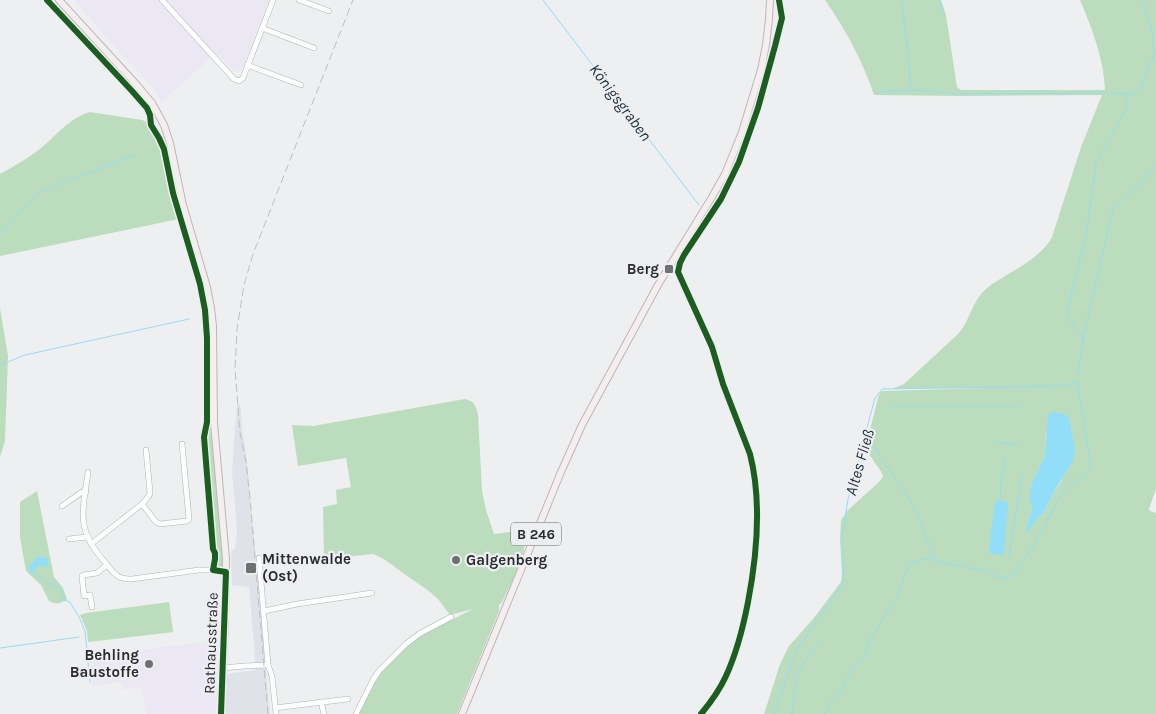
<svg xmlns="http://www.w3.org/2000/svg" width="1156" height="714" viewBox="0 0 1156 714" font-family="Karla,sans-serif">
<rect width="100%" height="100%" fill="#eeeff1"/>
<g fill="#ebe7f3">
<path d="M74,0H269L243,67L241,70L238,72L234,71L216,53L162,102L158,96L157,92L122,55Z"/>
<path d="M219,640L216,714H147L142,687L123,690L122,682L92,686L91,656Z"/>
</g>
<path fill="#e0e2e9" d="M237,404H240L243,435L247,461L270,714H223L226,674L256,670L249,587L232,585L231,551L235,549L237,529L232,471Z"/>
<g fill="#bbddbe" fill-rule="evenodd">
<path d="M825,0H941L946,15L957,87L961,90H1105C1104,60 1092,28 1080,0H1156V489L1149,509L1150,511L1156,513V714H764L780,664L789,646L813,619L841,582L842,575L840,539L841,520L848,510L879,482L883,477L882,473L867,451L866,446L879,394L882,391L986,388L891,389L904,384L958,334C971,320 971,302 986,289C991,284 999,280 1005,276C1021,267 1044,253 1052,237L1081,147L1102,95L961,96L874,95C863,61 845,29 825,0ZM1069,418L1072,433L1061,482L1054,492L1043,514L1027,524L1032,508L1031,485L1045,455L1047,428Z"/>
<path d="M90,112L142,120L149,123L162,145L167,173L179,219L0,256V174C14,166 27,159 40,149C56,136 69,118 90,112Z"/>
<path d="M183,216L204,287L208,309L211,336L210,411L223,559V566L220,569L215,567C215,560 219,555 214,547L205,439L208,410L207,321L201,283L181,219Z"/>
<path d="M0,308L8,356L5,441L0,457Z"/>
<path d="M465,399C475,402 475,404 478,414L482,491L486,510L494,534L511,532L517,530L525,535C527,555 511,583 502,602L499,605V611L457,714H357L375,680L380,672L407,646L420,636L473,609L450,615C446,610 442,604 438,599C428,589 415,582 403,573C393,566 385,558 373,554L324,559L323,507L337,504L336,490L351,487L346,458L298,466L292,425L313,426Z"/>
<path d="M37,491L38,496L54,577L63,588L67,599C61,604 56,605 49,601L41,585L26,571L20,537V502Z"/>
<path d="M169,602L173,631L174,632L88,642L87,631L80,615L86,613Z"/>
</g>
<g fill="#92ddf7">
<path d="M1054,412L1064,414L1069,417L1075,449L1073,461L1054,492L1043,514L1038,517L1027,534V524L1032,508L1029,498L1031,485L1045,455L1048,415Z"/>
<path d="M998,500L1007,502L1008,505L1004,552L1002,555L991,554L989,551L994,509L995,503Z"/>
<path d="M37,557H45C48,559 49,563 48,567L40,565L36,568L34,573L30,572L29,568L31,564Z"/>
</g>
<g fill="none" stroke-linecap="round" stroke-linejoin="round">
<g stroke="#92ddf7" stroke-width="1">
<path d="M543,0L699,205"/>
<path d="M902,0L911,89"/>
<path d="M940,0L943,13"/>
<path d="M876,92L916,90L968,94L1105,93"/>
<path d="M1109,93H1126"/>
<path d="M0,234L39,192L135,155"/>
<path d="M1083,339L1113,209L1156,167"/>
<path d="M0,365L25,355L189,319"/>
<path d="M1078,374L1083,339L1067,315L1068,307L1086,236L1096,163L1127,108L1126,93L1133,95L1140,88L1154,56L1152,30L1143,2"/>
<path d="M891,406H1022"/>
<path d="M867,432L881,457L915,508L935,560"/>
<path d="M995,442L1019,445"/>
<path d="M1000,500L1001,481L1005,455"/>
<path d="M1009,556L1022,474"/>
<path d="M34,573L50,584L60,588L63,598L64,600L70,602L79,617L85,631L90,682"/>
<path d="M0,648L79,637"/>
<path d="M774,714L793,658L801,643L836,594L843,581V532L848,499L875,398L882,389L1056,386L1067,385L1077,382"/>
<path d="M792,714C794,700 794,685 799,671C804,660 812,651 819,642"/>
<path d="M824,714L831,702L842,689L852,670L865,657L870,640L890,608L898,597L904,576L910,564L915,561L927,559L980,570L1000,578L1010,576L1016,571L1031,550L1062,494C1070,483 1084,478 1091,466L1077,380"/>
</g>
<defs>
<g id="minor">
<path d="M162,0L234,79L239,81L243,78L273,0"/>
<path d="M299,0L329,11"/>
<path d="M262,28L314,48"/>
<path d="M247,65L301,85"/>
<path d="M88,472C86,492 78,518 88,537C93,550 104,561 113,572C119,578 123,579 132,579L199,570H213L226,572"/>
<path d="M142,504L156,522L160,524L187,521L189,519L182,444"/>
<path d="M62,506L82,492H86"/>
<path d="M69,539L87,537"/>
<path d="M91,544L142,504L149,496L150,492L146,450"/>
<path d="M259,558L268,665L272,676L276,714"/>
<path d="M92,607L90,595L84,596L82,576L83,575L97,573L107,565"/>
<path d="M264,611L297,604L372,593"/>
<path d="M223,668L244,666L268,665"/>
<path d="M321,702L324,714"/>
<path d="M275,708L348,699"/>
<path d="M356,714L373,680L379,671L406,644L419,634L451,617"/>
</g>
<g id="major">
<path d="M59,0L136,84L152,103L157,112L164,125L170,143L183,205L207,287L211,308L213,326L214,423L226,559L225,618L221,714"/>
<path d="M462,714L561,472L582,425L658,285L712,197L725,174L732,157L742,132L761,70L766,45L769,19L770,0"/>
</g>
</defs>
<use href="#minor" stroke="#b2b2b4" stroke-width="6"/>
<use href="#major" stroke="#bfb5b8" stroke-width="8"/>
<use href="#minor" stroke="#fcfdfd" stroke-width="5"/>
<use href="#major" stroke="#f4eeef" stroke-width="6"/>
<path stroke="#bfbfc0" stroke-width="1" stroke-dasharray="8 4" stroke-linecap="butt" d="M268,714L250,498L246,462L240,433L235,369L237,329L244,285L253,254L353,0"/>
<defs>
<g id="cycleway">
<path d="M47,0L132,91L147,108L150,115L151,125L159,138L164,149L173,193L200,284L205,310L207,338V422L204,437L213,549L215,553V559L213,570L226,572L221,714"/>
<path d="M701,714C711,702 720,689 726,676C737,652 743,628 748,602C757,555 762,501 750,454L723,384L712,347L678,272L680,263L684,255L721,199L739,162L758,108L775,46L782,18L779,0"/>
</g>
</defs>
<use href="#cycleway" stroke="#edeef2" stroke-width="9"/>
<use href="#cycleway" stroke="#1b5e20" stroke-width="6"/>
</g>
<g fill="#6f7072" stroke="#edeef2" stroke-width="2">
<rect x="664" y="264" width="10" height="10" rx="2.5"/>
<circle cx="456" cy="560" r="5"/>
<rect x="245" y="562" width="12" height="12" rx="2.5"/>
<circle cx="149" cy="664" r="5"/>
</g>
<g text-anchor="middle" stroke-width="4.5" stroke-linejoin="round" paint-order="stroke">
<rect fill="#edeef2" stroke="#656668" stroke-width="1" x="511" y="522.5" width="50" height="23" rx="4"/>
<g font-size="14" font-weight="bold" fill="#2b2b2d">
<text x="536" y="539">B 246</text>
</g>
<g font-size="15" font-weight="bold" fill="#2b2b2d" stroke="#edeef2" text-anchor="end">
<text x="659" y="274">Berg</text>
<text x="262" y="564" text-anchor="start">Mittenwalde<tspan x="262" dy="17">(Ost)</tspan></text>
<text x="466" y="565" text-anchor="start">Galgenberg</text>
<text x="139" y="660">Behling<tspan x="139" dy="17">Baustoffe</tspan></text>
</g>
<g font-size="15" fill="#2b2b2d" stroke="#edeef2">
<text transform="translate(211 643) rotate(-88)" y="5">Rathausstraße</text>
</g>
<g font-size="16" font-style="italic" fill="#1a2d34" stroke="#edeef2">
<text transform="translate(621 102) rotate(53)" y="6">Königsgraben</text>
<text transform="translate(859 462) rotate(-74)" y="6">Altes Fließ</text>
</g>
</g>
</svg>
